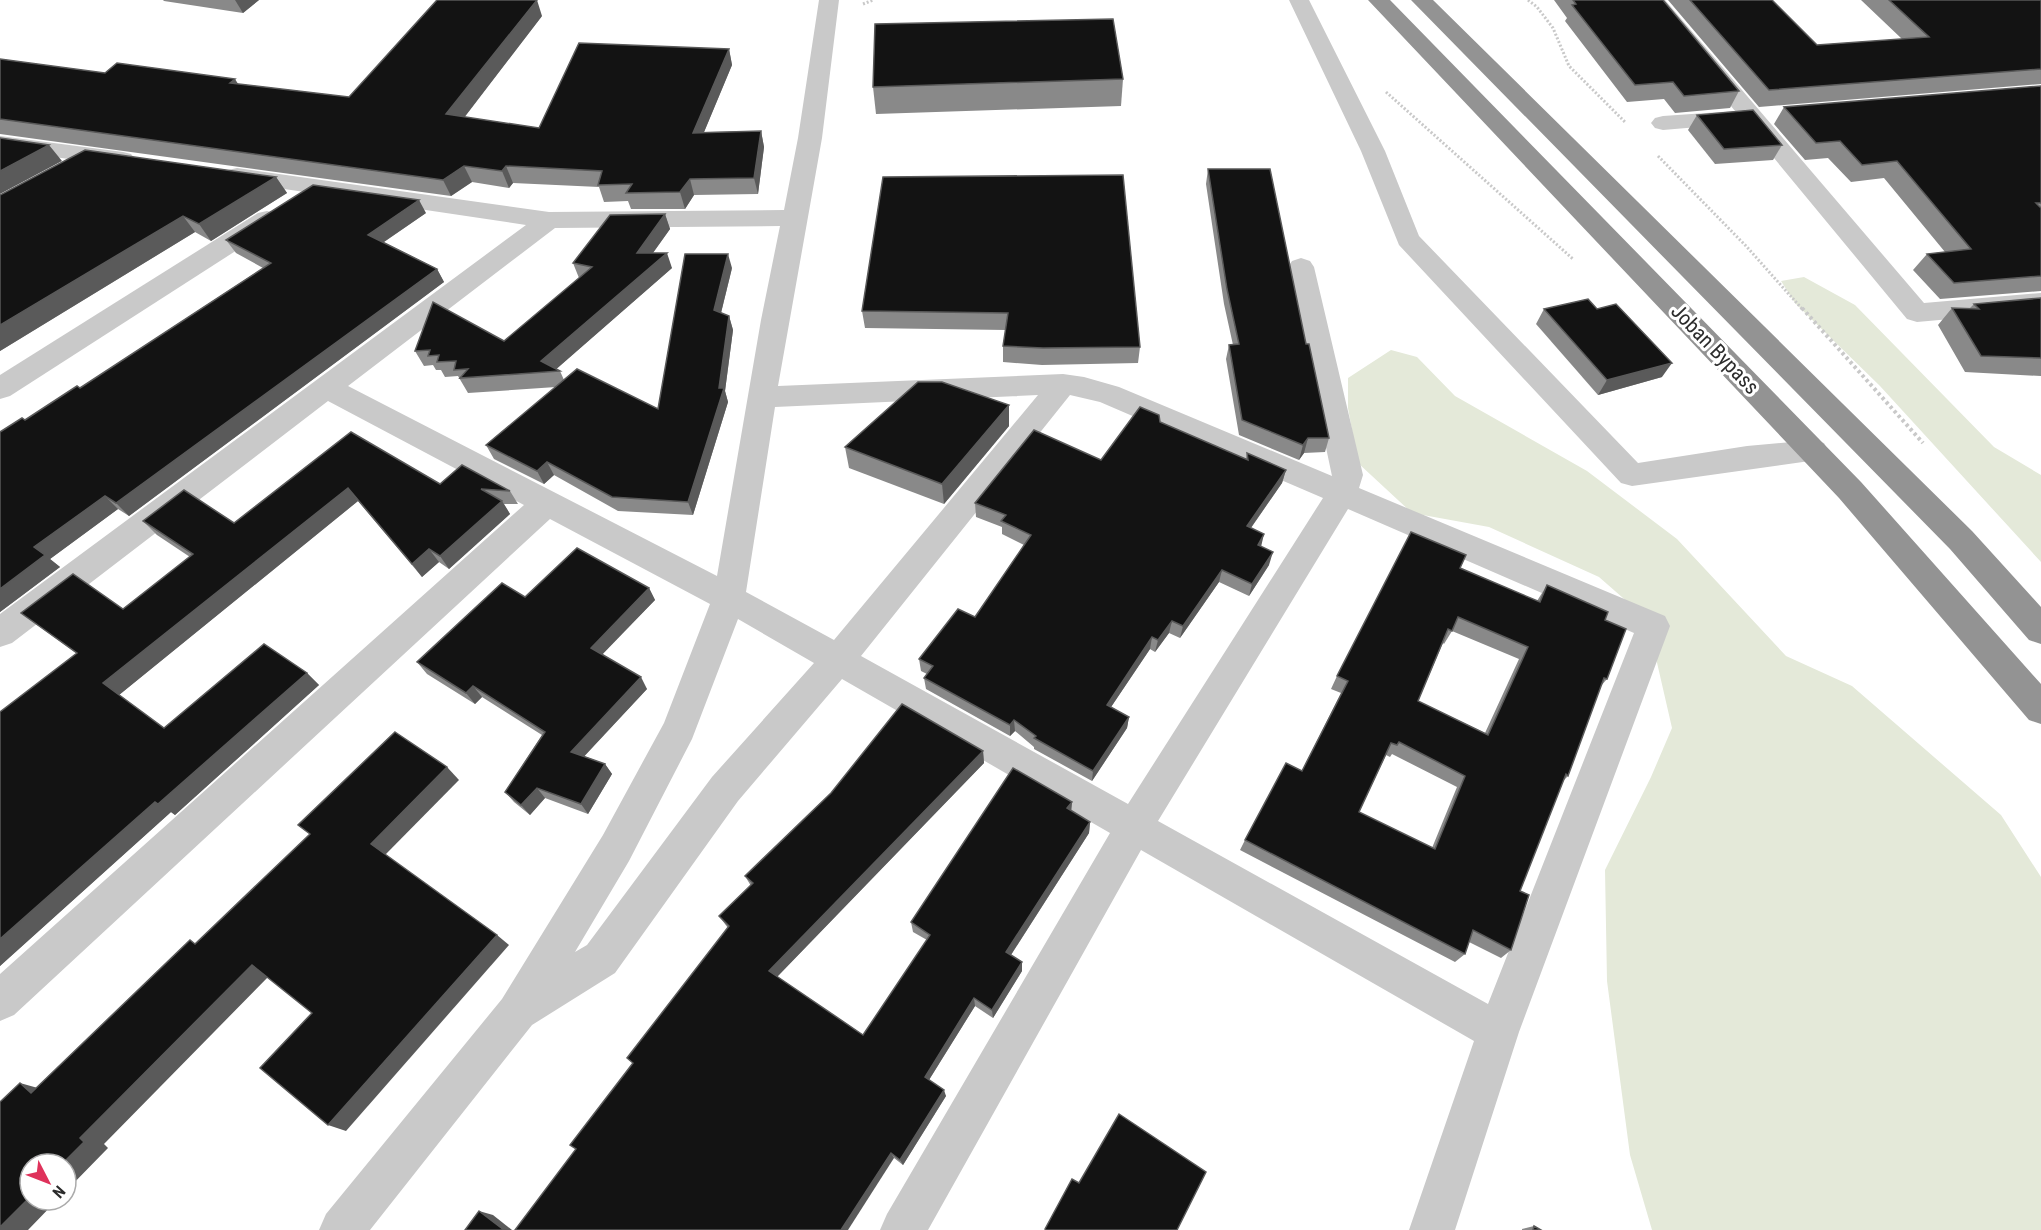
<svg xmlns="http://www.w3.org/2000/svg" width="2041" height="1230" viewBox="0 0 2041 1230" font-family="'Roboto Condensed',sans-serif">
<rect width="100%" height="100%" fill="#fff"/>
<g fill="#e4e9d9">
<path d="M1804,277L1855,305L1994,447L2041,475V562L1880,386L1795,303L1781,281Z"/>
<path d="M1391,350L1417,357L1455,396L1587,471L1677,539L1786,656L1852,686L2001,815L2041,877V1230H1652L1630,1155L1607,981L1605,870L1651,777L1672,728L1647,619L1599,577L1489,527L1412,513L1358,463L1348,408V378Z"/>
</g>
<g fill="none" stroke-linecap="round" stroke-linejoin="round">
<g stroke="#c9c9c9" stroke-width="3" stroke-dasharray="2 2" stroke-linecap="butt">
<path d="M1528,0L1537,7L1553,28L1569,66L1625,122"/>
<path d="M863,4L873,0"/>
<path d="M1386,92L1573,259"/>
<path d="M1658,156L1746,246L1803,310"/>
</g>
<path stroke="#c9c9c9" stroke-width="4" stroke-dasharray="3 3" stroke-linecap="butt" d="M1802,308L1923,443"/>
<g fill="#c9c9c9" fill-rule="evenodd">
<path d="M819,0H839L822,138L778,386L1063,374L1084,377L1119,387L1332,476L1288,267L1292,261L1301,258L1310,261L1314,267L1363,475L1359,488L1665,616L1670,626L1519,1032L1455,1230H1409L1474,1041L1141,850L928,1230H880L887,1214L1110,833L842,679L738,801L615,973L532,1025L370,1230H319L326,1214L502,999L603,835L664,723L710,604L550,519L14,1015L0,1021V974L524,505L328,401L12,643L0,647V614L526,225L237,182L228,180L225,175L228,170L237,168L549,212L784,210L798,138ZM780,226L761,320L717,576L348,386L555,228ZM1038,395L834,640L746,592L775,407ZM1070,395L1100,402L1323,498L1128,804L861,656ZM1348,509L1634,633L1488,1004L1158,821ZM738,619L814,663L712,777L587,945L575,952L629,861L692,739Z"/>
<path d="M1289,0H1309L1385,151L1419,236L1638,463L1747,446L1813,440L1824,443L1828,451L1824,459L1632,486L1621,483L1399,245L1361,151Z"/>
<path d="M1644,0H1665L1924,303L2041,293V311L1917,322L1907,319L1745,123L1663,130L1655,128L1651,123L1655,118L1663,116L1735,111Z"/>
<path d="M0,136L123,152L131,154L135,159L131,164L123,166L0,150Z"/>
<path d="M267,211L276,213L280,219L276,225L10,396L0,399V375L258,213Z"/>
</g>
<g fill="#939393" fill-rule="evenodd">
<path d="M1368,0H1390L1861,482L2041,684V724L2029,720L1839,498Z"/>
<path d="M1411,0H1433L1972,531L2041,607V644L2029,640L1950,549Z"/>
</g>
</g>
<g fill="#898989" fill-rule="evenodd">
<path d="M163,0H259L243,13L164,1Z"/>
<path d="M1554,0H1663L1739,91L1730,108L1675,113L1664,99L1627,102L1565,21L1567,18Z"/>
<path d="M1668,0H1772L1817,45L1902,39L1861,0H2041V84L1759,107Z"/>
<path d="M542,16L464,117L539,128L729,49L732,65L704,132L761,131L764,147L758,194L694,195L685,209H631L628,201L604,202L599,187L513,183L509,188L472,182L451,196L0,134V59L105,73L239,84L349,97Z"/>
<path d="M1123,79L1121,106L876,114L873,87Z"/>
<path d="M2041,86V291L1940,299L1913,270L1927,254L1945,252L1884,178L1851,182L1828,158L1805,160L1774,124L1784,107Z"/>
<path d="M1697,115L1782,145L1773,160L1715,164L1688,130Z"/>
<path d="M1208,169L1306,344L1329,438L1325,452L1304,453L1299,460L1239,435L1226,359L1229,345H1233L1224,304L1206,184Z"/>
<path d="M1123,175L1140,347L1138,363L1042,365L1003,362V346L1006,330L865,328L862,311Z"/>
<path d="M276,177L287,193L211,241L195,232L0,351V195Z"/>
<path d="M426,213L384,242L437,269L444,282L129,516L118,509L50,559L60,567L0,612V432L25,420L80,388L263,268L236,253L226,240Z"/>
<path d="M665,214L670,229L653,253L672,268L556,369L560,371L564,380L658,409L732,268L721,313L729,316L733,330L725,391L728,402L693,515L618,511L554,475L544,484L494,459L486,445L556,387L468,393L458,376L445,377L441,370H436L433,365L424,366L415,351L504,341L579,278L573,263Z"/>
<path d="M2041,298V376L1965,372L1938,325L1952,308L1969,309L1974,304Z"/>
<path d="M1544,309H1597L1662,377L1598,395L1536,324Z"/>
<path d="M1009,405V426L944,504L849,468L845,447Z"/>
<path d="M1160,422L1246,459L1247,453L1286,470L1282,483L1251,528L1261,547L1269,565L1249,596L1219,582L1180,638L1169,633L1155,652L1150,649L1111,707L1129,717L1127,728L1092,781L1034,749V747L1015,731L1010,736L926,689L924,678L927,674L921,671L919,659L975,617L1024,545L1002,534V527L976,517L975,503L1101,460Z"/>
<path d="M351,432L440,484L510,491L518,504H504L510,514L449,569L439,562L422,577L358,501L119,695L164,728L307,673L319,685L175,815L171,812L0,966V712L77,654L21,613L123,609L190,557L157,535L143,521L234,523Z"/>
<path d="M1460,568L1537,601L1547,585L1605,620L1607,679L1600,687L1568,776L1563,781L1520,891L1511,950L1501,958L1469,942L1465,954L1455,962L1240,850L1245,840L1302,771L1341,693L1331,689L1337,676ZM1452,631L1519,659L1485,733L1418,701L1443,643L1444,644ZM1392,754L1457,787L1432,848L1359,812L1386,755L1390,757Z"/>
<path d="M649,588L655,600L602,654L647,689L584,756L605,764L612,774L588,814L545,798L530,815L514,802L505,792L542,735L482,697L475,704L427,674L417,662L525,597Z"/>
<path d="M983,751L984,763L777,977L863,1035L927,940L913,932L911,922L1072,802L1071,811L1090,822L1089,833L1011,955L1022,962V971L993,1018L975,1006L929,1080L946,1096L903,1165L894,1158L576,1149L633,1063L728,928L719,916L751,886L745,876Z"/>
<path d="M1534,1226L1541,1230H1522V1229Z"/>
</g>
<g fill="#5a5a5a">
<path d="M235,0H259L243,13Z"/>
<path d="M537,0L542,16L454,131L446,114Z"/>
<path d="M729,49L732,65L697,149L693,133Z"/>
<path d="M235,79L245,95L230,83Z"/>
<path d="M761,131L764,147L758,194L754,178Z"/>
<path d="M49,145L62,161L0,194V171Z"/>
<path d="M464,166L472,182L451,196L443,180Z"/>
<path d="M506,166L513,183L509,188L502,171Z"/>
<path d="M276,177L287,193L211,241L199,224Z"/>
<path d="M690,179L694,195L685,209L680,192Z"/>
<path d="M419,200L426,213L375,248L368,235Z"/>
<path d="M665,214L670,229L642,268L637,253Z"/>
<path d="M183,216L195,232L0,351V325Z"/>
<path d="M667,253L672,268L553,372L541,361Z"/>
<path d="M728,254L732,268L718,325L714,310Z"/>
<path d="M437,269L444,282L129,516L116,503Z"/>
<path d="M729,316L733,330L725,391L728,402L693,515L688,502L719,388Z"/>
<path d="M1672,363L1662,377L1598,395L1607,380Z"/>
<path d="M1009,405V426L944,504L942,484Z"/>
<path d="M1308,438L1304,453L1299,460L1303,445Z"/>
<path d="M547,462L554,475L544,484L537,471Z"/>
<path d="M1286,470L1282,483L1243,539L1247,526Z"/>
<path d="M348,488L358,501L119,695L103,683Z"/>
<path d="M105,496L118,509L50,559L60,567L0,612V589L34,547Z"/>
<path d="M502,501L510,514L449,569L440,556Z"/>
<path d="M1264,534L1261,547L1258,545Z"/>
<path d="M429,549L439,562L422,577L412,564Z"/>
<path d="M1273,552L1269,565L1249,596L1252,584Z"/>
<path d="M1222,570L1219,582L1180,638L1183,626Z"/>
<path d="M649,588L655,600L598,659L591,648Z"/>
<path d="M1172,621L1169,633L1155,652L1158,640Z"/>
<path d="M1152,637L1150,649L1105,716L1107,705Z"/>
<path d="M307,673L319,685L175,815L171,812L0,966V939L155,802Z"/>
<path d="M641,677L647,689L579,762L571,752Z"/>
<path d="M473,686L482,697L475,704L466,693Z"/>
<path d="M1129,717L1127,728L1092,781L1093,771Z"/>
<path d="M1014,720L1015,731L1010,736V725Z"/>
<path d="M983,751L984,763L774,980L769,971Z"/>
<path d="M605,764L612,774L588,814L581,804Z"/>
<path d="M447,767L459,780L385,855L371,844Z"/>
<path d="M537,788L545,798L530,815L521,805Z"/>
<path d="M1072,802L1071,813L1067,808Z"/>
<path d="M1090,822L1089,833L1007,961L1006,952Z"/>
<path d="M497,935L509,945L346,1131L328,1125Z"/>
<path d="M1022,962V971L993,1018L992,1010Z"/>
<path d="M252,965L270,975L104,1144L108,1148L66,1191V1164H62L80,1138Z"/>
<path d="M974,998L975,1006L927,1083L925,1077Z"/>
<path d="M20,1083L45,1090L31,1093Z"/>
<path d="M944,1090L946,1096L903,1165L900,1160Z"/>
<path d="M891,1153L894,1158L848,1230H841Z"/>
<path d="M30,1197V1200H57L28,1230H0V1227Z"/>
<path d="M479,1211L493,1215L512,1230H504Z"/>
</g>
<g fill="#131313" stroke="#5a5a5a" stroke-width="1.5" fill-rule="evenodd">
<path d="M437,0H537L446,114L539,128L579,43L729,49L693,133L761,131L754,178L690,179L680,192L626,193L632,184L598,185L602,171L506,166L502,171L464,166L443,180L0,119V59L105,73L117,63L235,79L230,83L349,97Z"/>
<path d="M1573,0H1663L1739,91L1684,96L1673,82L1635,85L1572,5L1576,4Z"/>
<path d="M1690,0H1772L1817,45L1929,37L1889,0H2041V69L1769,90Z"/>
<path d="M1113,19L1123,79L873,87L875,24Z"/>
<path d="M2041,86V203H2036L2041,208V276L1954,283L1927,254L1971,249L1897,161L1862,165L1840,141L1816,143L1784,107Z"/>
<path d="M1753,110L1782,145L1724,149L1697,115Z"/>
<path d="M0,138L49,145L0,171Z"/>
<path d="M85,150L276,177L199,224L183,216L0,325V195Z"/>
<path d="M1208,169H1270L1306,344H1309L1329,438H1308L1303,445L1242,420L1229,345L1239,344L1227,289Z"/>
<path d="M1123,175L1140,347L1043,348L1003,346L1008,313L862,311L883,177Z"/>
<path d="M313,185L419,200L368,235L437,269L116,503L105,496L34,547L45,555L0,589V432L22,418L25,420L77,386L80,388L271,263L226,240Z"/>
<path d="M665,214L637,253H667L541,361L560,371L460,378L468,369L454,370L456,361L437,362L439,355L428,356L430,350L415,351L433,302L504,341L592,267L573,263L610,215Z"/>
<path d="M685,254H728L714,310L729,316L719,388H724L688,502L612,497L547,462L537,471L486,445L577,369L658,409Z"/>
<path d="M2041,298V358L1981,356L1952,308L1979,309L1974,304Z"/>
<path d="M1588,299L1597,309L1616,304L1672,363L1607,380L1544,309Z"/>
<path d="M918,382H942L1009,405L942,484L845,447Z"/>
<path d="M1140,407L1159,415L1160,422L1248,460L1247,453L1286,470L1247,526L1264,534L1258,545L1273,552L1252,584L1222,570L1183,626L1172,621L1158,640L1152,637L1107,705L1129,717L1093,771L1034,738L1036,736L1014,720L1010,725L924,678L933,666L919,659L958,609L975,617L1031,535L1001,521L1006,515L975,503L1034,430L1101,460Z"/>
<path d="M351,432L440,484L462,465L510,491L481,489L502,501L440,556L429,549L412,564L348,488L103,683L164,728L264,644L307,673L158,804L155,802L0,939V712L77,653L21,613L73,574L123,609L193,554L143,521L184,490L234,523Z"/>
<path d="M1411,532L1466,555L1460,568L1540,602L1547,585L1608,612L1605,620L1626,629L1607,679L1604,678L1568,776L1566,774L1520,891L1529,895L1511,950L1473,930L1465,954L1245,840L1286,763L1302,771L1348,681L1337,676ZM1458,617L1528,647L1488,735L1418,701L1448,629L1452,631ZM1399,742L1465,776L1435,849L1359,812L1391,743L1397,745Z"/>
<path d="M577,548L649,588L591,648L641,677L571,752L605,764L581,804L537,788L521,805L505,792L545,732L473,686L466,693L417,662L502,583L525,597Z"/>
<path d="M902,704L983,751L769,971L863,1035L930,935L911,922L1013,768L1072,802L1067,808L1090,822L1006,952L1022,962L992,1010L974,998L925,1077L944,1090L900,1160L891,1153L841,1230H515L576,1149L570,1145L633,1063L627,1058L729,926L719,916L753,883L745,876L831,793Z"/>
<path d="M395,732L447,767L371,844L497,935L328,1125L260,1068L312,1013L252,965L80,1138L84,1142L62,1164H30V1197L0,1227V1102L20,1083L31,1093L190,940L195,944L310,834L298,825Z"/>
<path d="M1119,1114L1206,1172L1177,1230H1046L1045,1229L1072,1179L1079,1183Z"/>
<path d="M479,1211L504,1230H465Z"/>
<path d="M1534,1226L1541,1230H1533Z"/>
</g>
<g text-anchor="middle" stroke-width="6" stroke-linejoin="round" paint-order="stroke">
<g font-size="21" fill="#2c2c2c" stroke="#fff">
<text transform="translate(1715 349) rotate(46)" y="7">Joban Bypass</text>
</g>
</g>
<g transform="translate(48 1182) rotate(132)"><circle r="28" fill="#ffffff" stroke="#ababab" stroke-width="1.5"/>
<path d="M0-4.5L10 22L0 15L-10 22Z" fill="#df325b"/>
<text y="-9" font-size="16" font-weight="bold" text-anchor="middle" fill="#2c2c2c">N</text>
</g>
</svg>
